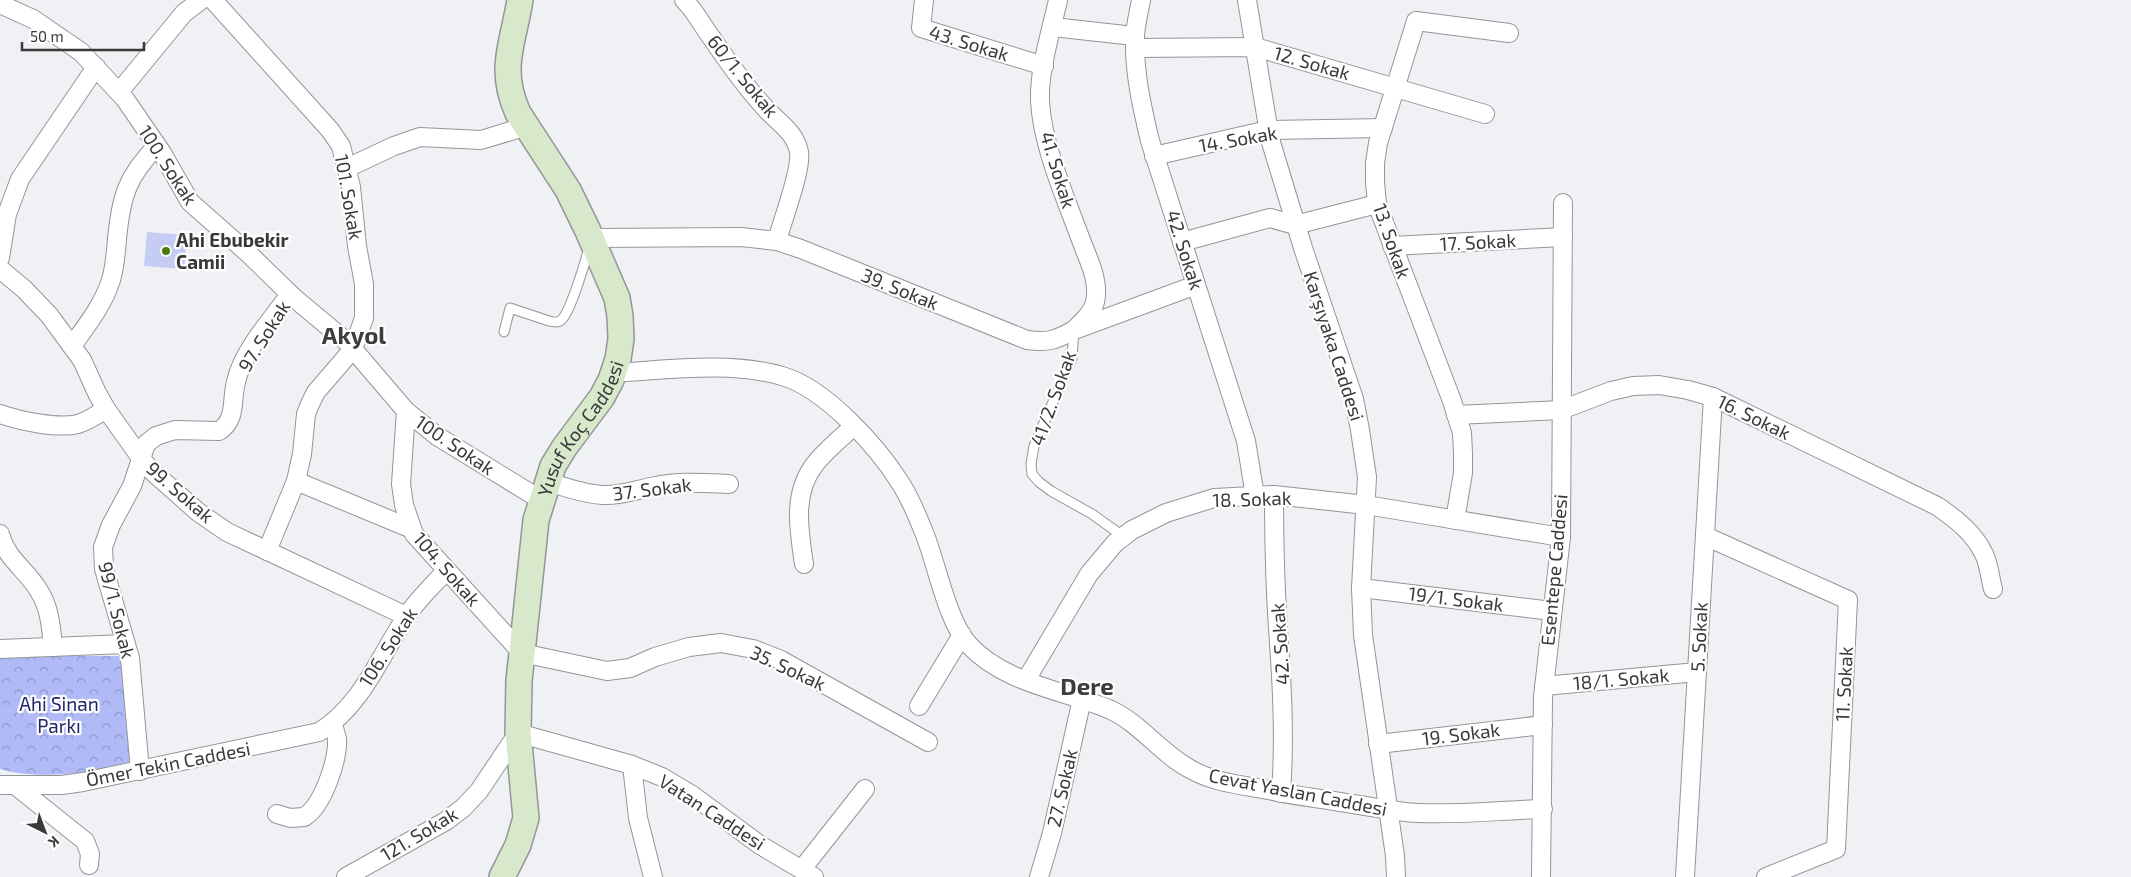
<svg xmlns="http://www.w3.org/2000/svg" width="2131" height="877" viewBox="0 0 2131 877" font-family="'Exo 2',sans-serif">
<defs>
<pattern id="park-crowns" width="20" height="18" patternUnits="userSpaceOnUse" patternTransform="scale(1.25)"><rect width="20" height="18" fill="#afbaf6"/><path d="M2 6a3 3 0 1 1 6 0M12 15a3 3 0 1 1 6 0" fill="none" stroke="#8f98c8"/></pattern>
</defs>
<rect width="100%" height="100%" fill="#f0f1f4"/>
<path fill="url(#park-crowns)" d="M0,656H125L131,767C89,771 42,781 0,769Z"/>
<path fill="#c6cdf4" d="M147,232L187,235L184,269L144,266Z"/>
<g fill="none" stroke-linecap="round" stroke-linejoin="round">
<defs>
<g id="lane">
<path d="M1074,330L1072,358L1034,446L1031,464L1032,474L1039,482L1051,491L1092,514L1124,537"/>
<path d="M504,332L510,308L549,321C553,322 557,323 560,321C571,314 585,260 590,246"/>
</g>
<g id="street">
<path d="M213,0L330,130L341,146L351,187L357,246L364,284V318L353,349L316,392L310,404L306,414L302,454L296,481L267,551"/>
<path d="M684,0C695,11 702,25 711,37C728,62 746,88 767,110C780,124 795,132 799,152C802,170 782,221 777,241"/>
<path d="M924,0L921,28L1044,66"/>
<path d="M1058,0C1051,32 1039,68 1040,101C1042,145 1066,199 1081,240C1088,259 1100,281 1095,302C1093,313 1082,322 1075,329"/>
<path d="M1141,0C1139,12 1135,26 1135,38C1134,73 1142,107 1150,141L1246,441L1255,496"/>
<path d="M1247,0L1270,139L1303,248L1354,399L1360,430L1367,477L1361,588L1363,635L1395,856L1396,877"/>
<path d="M0,4L33,19L81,52L125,99L162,153L190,202L249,254L293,297L347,342L406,411L437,436L541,500"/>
<path d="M1053,27L1134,36"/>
<path d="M1135,48L1255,47L1485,114"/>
<path d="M119,92L184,13L201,0"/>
<path d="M1154,156L1268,130L1383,128"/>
<path d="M347,168L394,146L420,137L481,140L527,126"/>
<path d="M592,238L741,237L777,241L801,249L1027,340C1048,343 1056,340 1074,330L1196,285"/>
<path d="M1182,242L1270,218L1295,225L1377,204"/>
<path d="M1392,246L1563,237"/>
<path d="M0,258L7,214L20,179L96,67"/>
<path d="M0,269L24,289L49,315L82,360L97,393L106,409L143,461L154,473L198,512L227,532L406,616"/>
<path d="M72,346C87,325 103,305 111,280C115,266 116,253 117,239C121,197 127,176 157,146"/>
<path d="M613,373C667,370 730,361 782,376C825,388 878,447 901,484C911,500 918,517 925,535C937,565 947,621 969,645C1005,684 1064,690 1111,710C1141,724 1162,755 1192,770C1215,783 1243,785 1268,790C1296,796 1324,799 1352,804C1374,807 1396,812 1419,813C1459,815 1502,810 1543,809"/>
<path d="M406,411L401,484L404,505L414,534L522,653L607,671L630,668L655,657L689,647L721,643L753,649L781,660L928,742"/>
<path d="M0,414C20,421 58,429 78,424C88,421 97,415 106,409"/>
<path d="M1456,415L1561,410L1611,391L1633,386L1659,385L1688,390L1713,397L1937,506C1956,519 1974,533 1984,554C1989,564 1990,578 1993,589"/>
<path d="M296,481L412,529"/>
<path d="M547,482C566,487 584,494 603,495C622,496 638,489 656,486C680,481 704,483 729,484"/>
<path d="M1274,495C1274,539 1275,584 1278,629C1282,684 1285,738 1281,793"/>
<path d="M1455,520L1463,473V453L1462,433L1452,401L1377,204L1375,182V163L1378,143L1416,21L1509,33"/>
<path d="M0,534C6,559 27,570 39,591C50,608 51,627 53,647"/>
<path d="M1705,536L1848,600L1836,849L1766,877"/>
<path d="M804,564C799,530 792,493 815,464C826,450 841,438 854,426"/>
<path d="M1361,588L1552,611"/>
<path d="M0,649L126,644"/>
<path d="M1026,680L1089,574L1115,543L1132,530L1166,513L1214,498L1274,495L1366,505L1561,537"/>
<path d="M1544,686L1697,672"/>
<path d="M919,706L962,635"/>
<path d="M1378,744L1543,725"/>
<path d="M632,765L638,818L653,877"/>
<path d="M140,771L130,658L104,569L103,547L111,525L132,486L146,444L156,436L175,430L219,431C237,420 231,400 236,382C243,350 271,321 290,294"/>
<path d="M0,785H62L83,782L319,732C361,707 380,656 406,617C417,600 432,586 446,571"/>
<path d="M16,786L85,841L90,854L89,865"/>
<path d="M277,814L290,818L304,817C323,806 338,760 337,739C336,734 334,729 333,724"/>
<path d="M802,869L865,789"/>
<path d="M346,877L446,821L463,808L479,791L518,733L632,765L662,777L692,795L760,845L814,877"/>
<path d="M1039,877L1052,833L1082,699"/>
<path d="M1541,877L1543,697L1561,537L1563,203"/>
<path d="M1685,877L1713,397"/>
</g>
<g id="secondary">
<path id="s1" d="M502,877L518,845L526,818L518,733L519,681L536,520L553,466L564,448L602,397L611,380L618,359L621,339L620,316L617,298L588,231L568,190L518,113C498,69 513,44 520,0"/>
</g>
</defs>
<use href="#lane" stroke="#949598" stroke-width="11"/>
<use href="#street" stroke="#949598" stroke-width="20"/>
<use href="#secondary" stroke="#949598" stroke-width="28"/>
<use href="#lane" stroke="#fff" stroke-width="9"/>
<use href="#street" stroke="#fff" stroke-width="18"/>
<use href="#secondary" stroke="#d7e8cb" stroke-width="25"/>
</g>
<circle fill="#467b0c" stroke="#fefeff" stroke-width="2" cx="166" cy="251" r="5"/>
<g text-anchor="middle" stroke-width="4.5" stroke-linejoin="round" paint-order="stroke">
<g font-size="19" fill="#39393a" stroke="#fefeff">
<text transform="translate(969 43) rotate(17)" y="7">43. Sokak</text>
<text transform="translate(1312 63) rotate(16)" y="7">12. Sokak</text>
<text transform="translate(743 76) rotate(51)" y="7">60/1. Sokak</text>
<text transform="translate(1238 139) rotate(-10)" y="7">14. Sokak</text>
<text transform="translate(168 165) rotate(57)" y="7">100. Sokak</text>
<text transform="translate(1058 170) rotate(73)" y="7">41. Sokak</text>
<text transform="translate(349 197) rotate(80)" y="7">101. Sokak</text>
<text transform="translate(1392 241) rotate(71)" y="7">13. Sokak</text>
<text transform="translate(1478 242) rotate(-3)" y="7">17. Sokak</text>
<text transform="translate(1185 250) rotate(72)" y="7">42. Sokak</text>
<text transform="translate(900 289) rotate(22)" y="7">39. Sokak</text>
<text transform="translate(264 336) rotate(-58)" y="7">97. Sokak</text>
<text transform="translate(1334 346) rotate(72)" y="7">Karşıyaka Caddesi</text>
<text transform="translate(1053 398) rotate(-70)" y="7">41/2. Sokak</text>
<text transform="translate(1754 417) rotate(26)" y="7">16. Sokak</text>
<text dy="7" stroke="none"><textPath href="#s1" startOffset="466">Yusuf Koç Caddesi</textPath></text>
<text transform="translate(455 445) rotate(34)" y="7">100. Sokak</text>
<text transform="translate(652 489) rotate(-7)" y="7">37. Sokak</text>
<text transform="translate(180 492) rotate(41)" y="7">99. Sokak</text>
<text transform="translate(1252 499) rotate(-2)" y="7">18. Sokak</text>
<text transform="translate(447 569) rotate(49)" y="7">104. Sokak</text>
<text transform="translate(1554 570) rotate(-85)" y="7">Esentepe Caddesi</text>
<text transform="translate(1456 599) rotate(7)" y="7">19/1. Sokak</text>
<text transform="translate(117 610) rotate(76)" y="7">99/1. Sokak</text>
<text transform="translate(1699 637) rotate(-87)" y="7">5. Sokak</text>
<text transform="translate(1280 644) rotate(-94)" y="7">42. Sokak</text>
<text transform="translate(388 647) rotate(-57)" y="7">106. Sokak</text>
<text transform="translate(788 668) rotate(25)" y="7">35. Sokak</text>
<text transform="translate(1621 679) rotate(-5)" y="7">18/1. Sokak</text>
<text transform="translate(1844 684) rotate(-87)" y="7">11. Sokak</text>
<text transform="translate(1461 734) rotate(-7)" y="7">19. Sokak</text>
<text transform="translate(168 764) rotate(-11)" y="7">Ömer Tekin Caddesi</text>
<text transform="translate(1062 788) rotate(-77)" y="7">27. Sokak</text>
<text transform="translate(1298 792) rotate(11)" y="7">Cevat Yaslan Caddesi</text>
<text transform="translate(712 812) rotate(33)" y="7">Vatan Caddesi</text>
<text transform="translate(419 834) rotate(-31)" y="7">121. Sokak</text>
</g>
<g font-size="19" font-weight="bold" fill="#39393a" stroke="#fefeff" text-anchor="start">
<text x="176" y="247">Ahi Ebubekir<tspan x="176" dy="22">Camii</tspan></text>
</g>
<g font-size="19" fill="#222269" stroke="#fefeff">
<text x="59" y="711">Ahi Sinan<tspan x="59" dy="22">Parkı</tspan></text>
</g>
<g font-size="24" font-weight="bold" fill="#3d3d40" stroke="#fefeff">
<text x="354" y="344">Akyol</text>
<text x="1087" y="695">Dere</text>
</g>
</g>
<g transform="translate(45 832) rotate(138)" stroke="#fefeff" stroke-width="4" paint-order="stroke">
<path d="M0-4L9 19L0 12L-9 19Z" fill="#39393a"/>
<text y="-8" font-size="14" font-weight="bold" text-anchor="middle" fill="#39393a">K</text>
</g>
<path d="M22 42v8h122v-8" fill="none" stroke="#39393a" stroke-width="2.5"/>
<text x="30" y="42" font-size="15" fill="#39393a" stroke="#fefeff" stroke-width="4" paint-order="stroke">50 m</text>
</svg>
